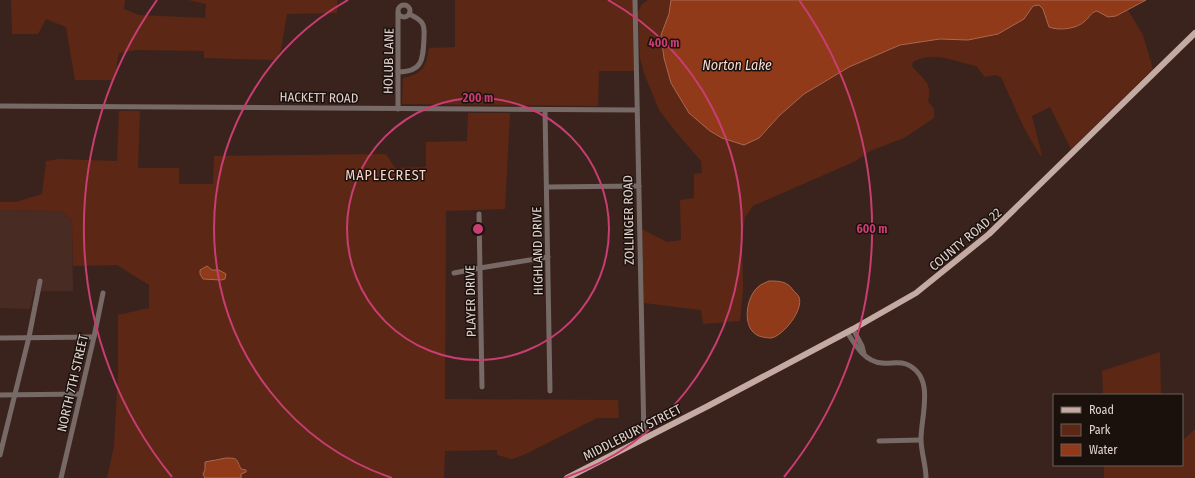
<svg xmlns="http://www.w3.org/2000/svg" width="1195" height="478" viewBox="0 0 1195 478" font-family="'Fira Sans Condensed',sans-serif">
<rect width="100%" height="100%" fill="#3a231c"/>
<path fill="#482b22" d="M0,210L61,211L72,221L73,291H34L30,309L0,308Z"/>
<g fill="#5d2715">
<path d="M11,0H125L124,9L139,15L205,18L206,4L188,0H337V13L287,14L281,49L276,60L204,58V51L137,50L119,53L114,80H75L66,27L46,19L38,34H12Z"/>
<path d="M455,0H635L634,71H599L598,106L402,104L403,78C423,74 426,67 429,48L455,47Z"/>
<path d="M648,0H671L669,14L661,35L664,58L671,83L759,138L780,115L804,94L849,67L900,45L940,39L968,40L1024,19L1033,6L1039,5L1043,9L1049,27L1084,22L1091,13L1097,11C1112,19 1114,17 1128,10L1143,35L1153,69L1071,149L1050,107L1032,116L1042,156L1040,155L1024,128L1001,77L995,75L985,77L976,66C954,62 934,50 913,62L912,66C923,80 933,82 928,101L934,109V118L904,138L870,151L856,161L753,206L745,217L742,240L743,290L740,321L703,324L701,310L644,303L642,229L667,242L681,240L680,200L694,198V174L702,173L701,161L676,132L659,110L644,73L640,58L638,12L642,4Z"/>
<path d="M119,111H140L138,168H179V184H213L214,156L386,154L395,168L426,167V142L467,141L468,113H510L505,209L446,211L445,399L618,400L619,418H597L526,454L512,459L497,455V450L445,451L444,478H241V474L245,469L240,468C240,467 239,461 238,461C235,456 219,459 214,459L203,474L205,478H107L114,446L118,373V315L149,308V285L117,265L73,266L72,221L61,211L0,210V202H16L42,194L46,161L60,159L117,161Z"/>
<path d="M1160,352L1161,395H1103L1102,371Z"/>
<path d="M1195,429V478H1104V465H1182V441Z"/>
</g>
<g fill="#913a1a" stroke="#a96850">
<path d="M671,0H1146L1116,16L1108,17L1097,11C1090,13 1090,17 1085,21C1077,29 1059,31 1049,27L1043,9L1039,5L1033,6L1024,19L998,34L968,40L940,39L900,45L849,67L804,94L780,115L759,138L744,145L722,138L710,131L689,113L671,83L664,58L661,35L669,14Z"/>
<path d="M207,266L212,270H219L226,274L225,279L221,280L203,279L200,274V270Z"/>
<path d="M769,281C779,281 787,281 793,290C795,292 798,295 799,297C804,310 783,336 771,338C768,338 761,337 759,336C741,329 746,297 758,287C761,284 765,283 769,281Z"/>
<path d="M226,458C239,458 236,459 241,469L246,470V472L241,474V478H205L203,474L205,470V462Z"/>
</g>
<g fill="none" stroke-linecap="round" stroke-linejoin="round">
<g stroke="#776a66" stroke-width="5">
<path d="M635,0L644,439"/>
<circle cx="404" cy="11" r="6"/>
<path d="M398,72C423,72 423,59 424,38C424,33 425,27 422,23C420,19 413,16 409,14"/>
<path d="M0,106L637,110"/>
<path d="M398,109V13"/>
<path d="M545,110L550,391"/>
<path d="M547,187L639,186"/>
<path d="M479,214L482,387"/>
<path d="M454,273L480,268L548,257"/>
<path d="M853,329L862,346L864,354"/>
<path d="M847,332C855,345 865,362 882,363C890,364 898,361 906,364C936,376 921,415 921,439C921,452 926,465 926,478"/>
<path d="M0,338L94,337"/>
<path d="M0,395L81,394"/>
<path d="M879,441L920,440"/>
<path d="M0,455L29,337L40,281"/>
<path d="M61,478L94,337L103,293"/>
</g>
<path stroke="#c4aaa2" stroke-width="6" d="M567,478L708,406L853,329L916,293L989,234L1195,33"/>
</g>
<g fill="none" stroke="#c83d72" stroke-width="2">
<circle cx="478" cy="229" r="131"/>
<path d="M392 478A263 263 0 0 1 348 0M608 0A263 263 0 0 1 564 478"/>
<path d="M172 477A394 394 0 0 1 157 0M799 0A394 394 0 0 1 784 477"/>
</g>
<g text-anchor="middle" stroke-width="3" stroke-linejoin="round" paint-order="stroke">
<g font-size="13" fill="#e1d2cd" stroke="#1a100c">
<text transform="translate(388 61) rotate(-89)" y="5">HOLUB LANE</text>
<text transform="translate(319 97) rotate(1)" y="5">HACKETT ROAD</text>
<text transform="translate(628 220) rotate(-91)" y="5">ZOLLINGER ROAD</text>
<text transform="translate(965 239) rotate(-40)" y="5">COUNTY ROAD 22</text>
<text transform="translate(537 251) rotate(-91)" y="5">HIGHLAND DRIVE</text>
<text transform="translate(470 301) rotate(-91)" y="5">PLAYER DRIVE</text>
<text transform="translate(72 383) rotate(-77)" y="5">NORTH 7TH STREET</text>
<text transform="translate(632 432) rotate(-27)" y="5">MIDDLEBURY STREET</text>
</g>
<g font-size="14" font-style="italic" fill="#f5dbd3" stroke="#1a100c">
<text x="737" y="70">Norton Lake</text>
</g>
<g font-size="14" letter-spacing="1" fill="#f6d5ca" stroke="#1a100c">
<text x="386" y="180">MAPLECREST</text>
</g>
</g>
<circle cx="478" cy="229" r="6" fill="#c83d72" stroke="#1a100c" stroke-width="2"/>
<g font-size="12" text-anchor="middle" font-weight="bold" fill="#c83d72" stroke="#1a100c" stroke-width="3" stroke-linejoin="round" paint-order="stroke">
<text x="664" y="47">400 m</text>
<text x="478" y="102">200 m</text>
<text x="872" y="233">600 m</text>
</g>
<rect x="1053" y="394" width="130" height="72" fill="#1a100c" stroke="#6a5e59"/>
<rect x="1061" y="407" width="20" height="6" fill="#c4aaa2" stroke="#6a5e59"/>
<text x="1089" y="414" font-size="12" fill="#e1d2cd">Road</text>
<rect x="1061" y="424" width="20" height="12" fill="#5d2715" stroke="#6a5e59"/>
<text x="1089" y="434" font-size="12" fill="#e1d2cd">Park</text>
<rect x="1061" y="444" width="20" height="12" fill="#913a1a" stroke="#6a5e59"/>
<text x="1089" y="454" font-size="12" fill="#e1d2cd">Water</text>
</svg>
